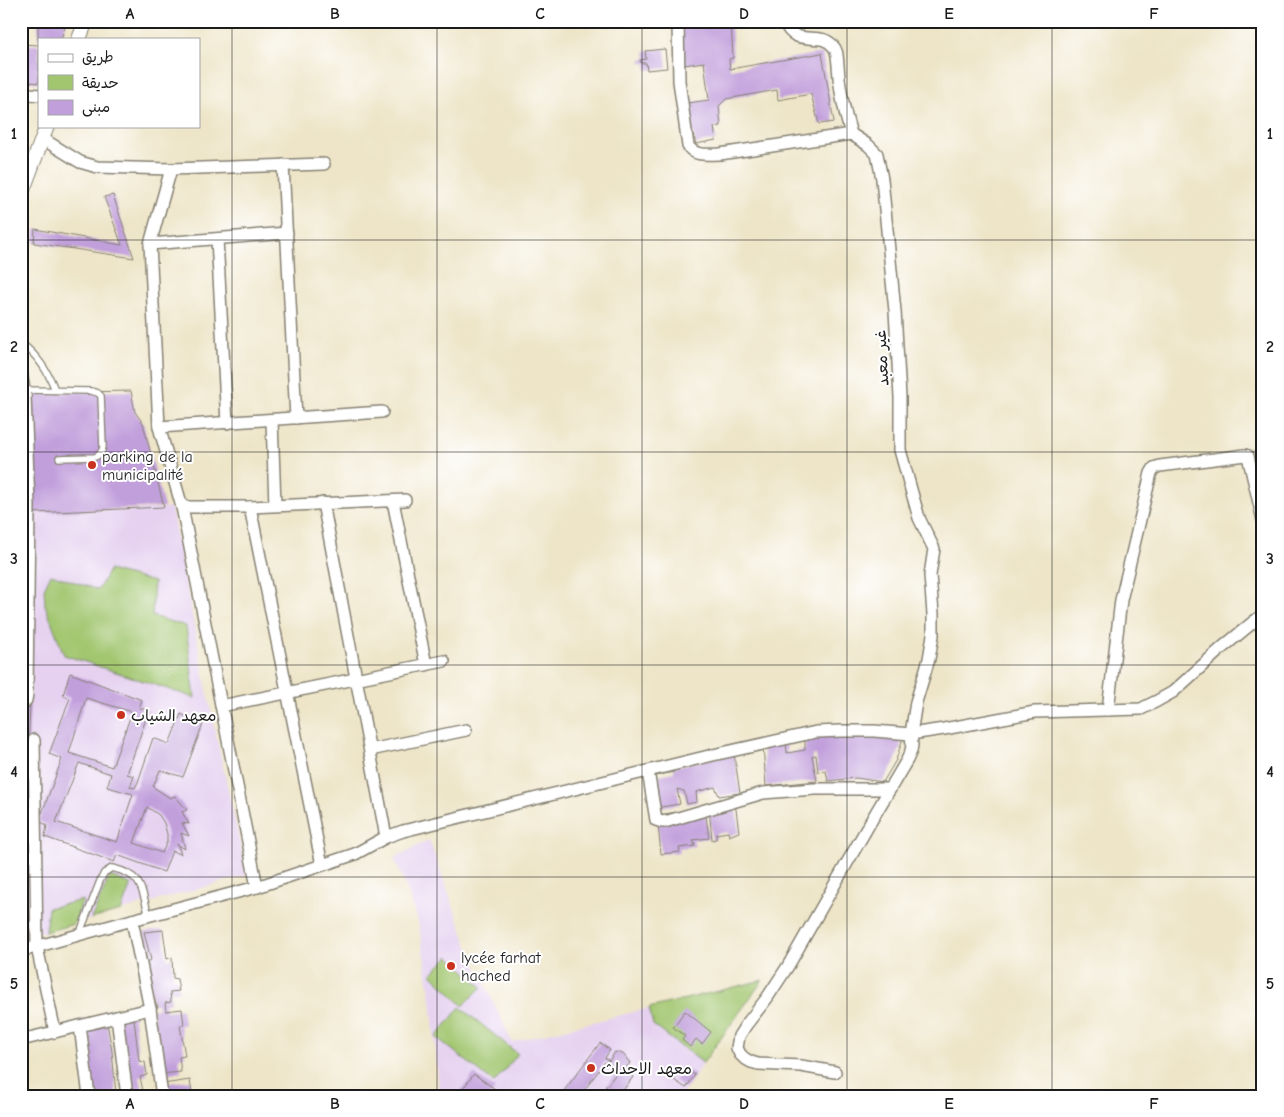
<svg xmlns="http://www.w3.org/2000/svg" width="1284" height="1117" viewBox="0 0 1284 1117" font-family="'Comic Neue','Playpen Sans Arabic',sans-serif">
<rect width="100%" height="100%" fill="#fff"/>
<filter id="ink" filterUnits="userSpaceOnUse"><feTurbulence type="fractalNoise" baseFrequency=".02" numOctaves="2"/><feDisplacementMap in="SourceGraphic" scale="10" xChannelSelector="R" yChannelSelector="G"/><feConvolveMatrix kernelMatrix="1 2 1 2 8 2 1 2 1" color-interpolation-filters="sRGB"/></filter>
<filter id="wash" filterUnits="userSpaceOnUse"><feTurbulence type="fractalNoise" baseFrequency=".0096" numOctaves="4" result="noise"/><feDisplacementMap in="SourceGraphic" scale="20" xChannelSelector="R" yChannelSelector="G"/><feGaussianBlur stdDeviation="1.12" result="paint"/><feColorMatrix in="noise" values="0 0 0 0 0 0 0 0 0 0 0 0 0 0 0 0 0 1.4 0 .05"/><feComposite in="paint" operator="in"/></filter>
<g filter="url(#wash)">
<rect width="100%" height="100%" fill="#eee5c8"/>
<g fill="#e6d2f0">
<path d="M171,508L214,726L247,875L45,932H27L21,934V821L27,820L28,754L30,705L33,513Z"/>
<path d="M429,840L470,952L512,1042L763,980L703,1063L681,1096H438L439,1088L431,999L418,921L407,889L394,858Z"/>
</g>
<g fill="#a2c670" stroke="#5f7146">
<path d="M109,570L154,582L152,616L186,626L195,698L64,655L45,605L44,589L51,574L98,590Z"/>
<path d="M21,754H28L27,820L21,821Z"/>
<path d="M110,876L131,884L121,911L91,919Z"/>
<path d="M83,900L74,924L45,932L48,908Z"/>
<path d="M449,956L482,987L463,1006L431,974Z"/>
<path d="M763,980L703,1063L653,1025L649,1008Z"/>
<path d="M460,1007L518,1054L494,1083L436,1037Z"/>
</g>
<g id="blocks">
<g fill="#c19fdb" fill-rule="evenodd">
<path d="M38,21H67L61,39H38Z"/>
<path d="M675,21H731L733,58L729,59L730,69L822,53L834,122L819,124L811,94L778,100L777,90L726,99L719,106L721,126L714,127L716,140L696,144L693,132L691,133L687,103L709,100L704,62L677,66Z"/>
<path d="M21,44L39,45V83L21,81Z"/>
<path d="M665,49L667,68L647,70L646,63H641L640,60L646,59L645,51Z"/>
<path d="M113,195L134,258L34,243L35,229L122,245L104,197Z"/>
<path d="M131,391L135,412L143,423L164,507L33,513L28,393Z"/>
<path d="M70,673L142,700L139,708L149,710L127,774L134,776L130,787L135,788L138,782L153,738L169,744L181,714L203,724L183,777L160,770L153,787L170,798L175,796L187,810L182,812L189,824L182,823L189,836L181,833L185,849L177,844L181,854L172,851L164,872L117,855L114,862L45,837L47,825L39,821L62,759L49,754L70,698L63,695ZM86,698L132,712L112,767L69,753ZM79,763L111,774L107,787L133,794L117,842L56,822ZM147,807L159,815L164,823L167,834V842L162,853L134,843Z"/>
<path d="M30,705L28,754H21V706Z"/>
<path d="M834,734L903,738L896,760L883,782L856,778L828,781L826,771L818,772L816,755L812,756L817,781L766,786L763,745L786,741L787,753L805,750V740Z"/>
<path d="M734,753L740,793L719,796L715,787L696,792L697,802L687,804L684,791L677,789L680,804L655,808L650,777L674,772V767Z"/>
<path d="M735,802L739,832L729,836L728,832L716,834V839L712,840L709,807Z"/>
<path d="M705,808L709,838L693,840L695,846L679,848L680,852L661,854L657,815Z"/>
<path d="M163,930L167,959L172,957L173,978L177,979L179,991L170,992L171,1002L165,1003L166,1011L182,1009L184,1025H180L185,1056L179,1057L181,1072L161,1074L152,1009L158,1008L157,1004H153L146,962L151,960L144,932Z"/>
<path d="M133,1011L139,1061L145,1062L147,1075L140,1077L144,1096H127L115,1013Z"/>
<path d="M685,1011L711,1032L702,1044L696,1039L690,1047L682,1040L685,1036L673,1027Z"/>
<path d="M106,1017L112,1051L116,1094L117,1092L118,1096H93L77,1021Z"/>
<path d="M600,1043L610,1050L605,1058L609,1061L615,1052L623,1054L630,1063L624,1070L633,1077L619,1096H599L618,1071L605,1062L580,1096H560Z"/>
<path d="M683,1067L695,1075L686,1088L674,1080Z"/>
<path d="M474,1074L495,1089L490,1096H457Z"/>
<path d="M190,1080L192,1094L185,1096H165L163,1084Z"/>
</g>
</g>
</g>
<g filter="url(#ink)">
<use href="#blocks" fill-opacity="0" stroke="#858072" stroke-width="1"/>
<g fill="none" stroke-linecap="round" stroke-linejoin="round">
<defs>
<g id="service">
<path d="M21,343C37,355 48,371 55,390"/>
<path d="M24,390L91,391L98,393L101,396L103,447C102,452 100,455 95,457L59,458"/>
<path d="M79,935L100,881L104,873L112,868C143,875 141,888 149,916"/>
</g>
<g id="minor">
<path d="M678,21L679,81L688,146C695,157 708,154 720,154L851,134"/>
<path d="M784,21C795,50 819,29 833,46C838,51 837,58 838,65C839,89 844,111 851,134L868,145L877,154L882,179L895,311L900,397V450L919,518L934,549L930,575L933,614V635L929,659L916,702L911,734L912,745L911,751L907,760L871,821L788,966L767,998L746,1025L739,1036L737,1048L740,1054L744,1058L751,1062L758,1064L801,1066L835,1072"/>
<path d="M21,93L39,95"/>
<path d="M43,139L80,162L97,167L171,169L324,164"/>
<path d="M283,165L296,418"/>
<path d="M171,169L150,244L159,427L182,507L257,887"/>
<path d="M217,239L227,423"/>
<path d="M150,244L287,233"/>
<path d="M21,372L25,396"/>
<path d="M21,396H25L29,506L27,694L26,700L21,706"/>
<path d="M272,420L275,505"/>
<path d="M159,427L382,412"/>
<path d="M393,501L426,665"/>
<path d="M323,503L386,837"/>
<path d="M182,507H250L405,500"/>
<path d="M250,507L322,865"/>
<path d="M221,706L444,661"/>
<path d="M1108,710L1121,600L1151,473L1154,468L1160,466L1245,455L1248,456L1263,520"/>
<path d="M34,740L37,947L55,1032"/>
<path d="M370,750L466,730"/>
<path d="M648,771L656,820L662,822L668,821L763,793L814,789H890"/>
<path d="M132,920L150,1009L162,1096"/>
<path d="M21,951L132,920L257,887L355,854L386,837L403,831L713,755L816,732L841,731H874L911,734L944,729L1035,712L1141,709L1157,701L1173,692L1223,647L1257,619L1263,616"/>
<path d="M117,1017L127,1096"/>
<path d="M80,1026L89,1096"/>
<path d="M21,1040L150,1009"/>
</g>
<g id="tertiary">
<path d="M79,39L86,21"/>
<path d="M21,195L47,126"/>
</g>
</defs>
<use href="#service" stroke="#858072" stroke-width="8"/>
<use href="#minor" stroke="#858072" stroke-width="14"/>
<use href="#tertiary" stroke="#858072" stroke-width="16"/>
<use href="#service" stroke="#fff" stroke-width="5.5"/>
<use href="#minor" stroke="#fff" stroke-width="11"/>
<use href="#tertiary" stroke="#fff" stroke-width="14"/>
</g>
</g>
<path fill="none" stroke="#1c1c1c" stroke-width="1" stroke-opacity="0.55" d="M232,21V1096M437,21V1096M642,21V1096M847,21V1096M1052,21V1096M21,240H1263M21,452H1263M21,665H1263M21,877H1263"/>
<g fill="#c8321e" stroke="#fff" stroke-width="2">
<circle cx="92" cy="465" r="5"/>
<circle cx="121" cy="715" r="5"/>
<circle cx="451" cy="966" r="5"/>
<circle cx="591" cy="1068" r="5"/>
</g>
<g text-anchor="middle" stroke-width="4" stroke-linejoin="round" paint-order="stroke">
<g font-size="16" fill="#1c1c1c" stroke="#fff">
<text transform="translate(881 358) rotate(-93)" y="6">غير معبد</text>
</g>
<g font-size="16" fill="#1c1c1c" stroke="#fff" text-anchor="start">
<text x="102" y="462">parking de la<tspan x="102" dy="18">municipalité</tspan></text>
<text x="131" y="721">معهد الشياب</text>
<text x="461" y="963">lycée farhat<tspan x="461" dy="18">hached</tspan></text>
<text x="601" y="1074">معهد الاحداث</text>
</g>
</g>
<rect width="1284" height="1117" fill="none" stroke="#fff" stroke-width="55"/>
<rect x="38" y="38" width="162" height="90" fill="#ffffff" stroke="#a4a4a4"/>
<rect x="48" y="54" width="25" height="8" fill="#ffffff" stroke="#a4a4a4"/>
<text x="82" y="62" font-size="15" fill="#1c1c1c">طريق</text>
<rect x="48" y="75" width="25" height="15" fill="#a2c670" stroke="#a4a4a4"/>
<text x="82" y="88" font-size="15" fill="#1c1c1c">حديقة</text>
<rect x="48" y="100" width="25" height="15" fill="#c19fdb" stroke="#a4a4a4"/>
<text x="82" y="112" font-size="15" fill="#1c1c1c">مبنى</text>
<rect x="28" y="28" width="1228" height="1062" fill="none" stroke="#1c1c1c" stroke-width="2"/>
<g font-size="16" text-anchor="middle" font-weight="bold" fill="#1c1c1c">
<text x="130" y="19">A</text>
<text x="335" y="19">B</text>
<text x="540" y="19">C</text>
<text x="744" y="19">D</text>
<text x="949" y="19">E</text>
<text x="1154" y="19">F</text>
<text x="14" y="139">1</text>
<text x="1270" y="139">1</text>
<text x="14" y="352">2</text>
<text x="1270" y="352">2</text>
<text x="14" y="564">3</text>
<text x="1270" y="564">3</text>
<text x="14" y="777">4</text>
<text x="1270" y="777">4</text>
<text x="14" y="989">5</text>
<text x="1270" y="989">5</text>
<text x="130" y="1109">A</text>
<text x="335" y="1109">B</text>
<text x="540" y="1109">C</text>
<text x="744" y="1109">D</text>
<text x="949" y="1109">E</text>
<text x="1154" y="1109">F</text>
</g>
</svg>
